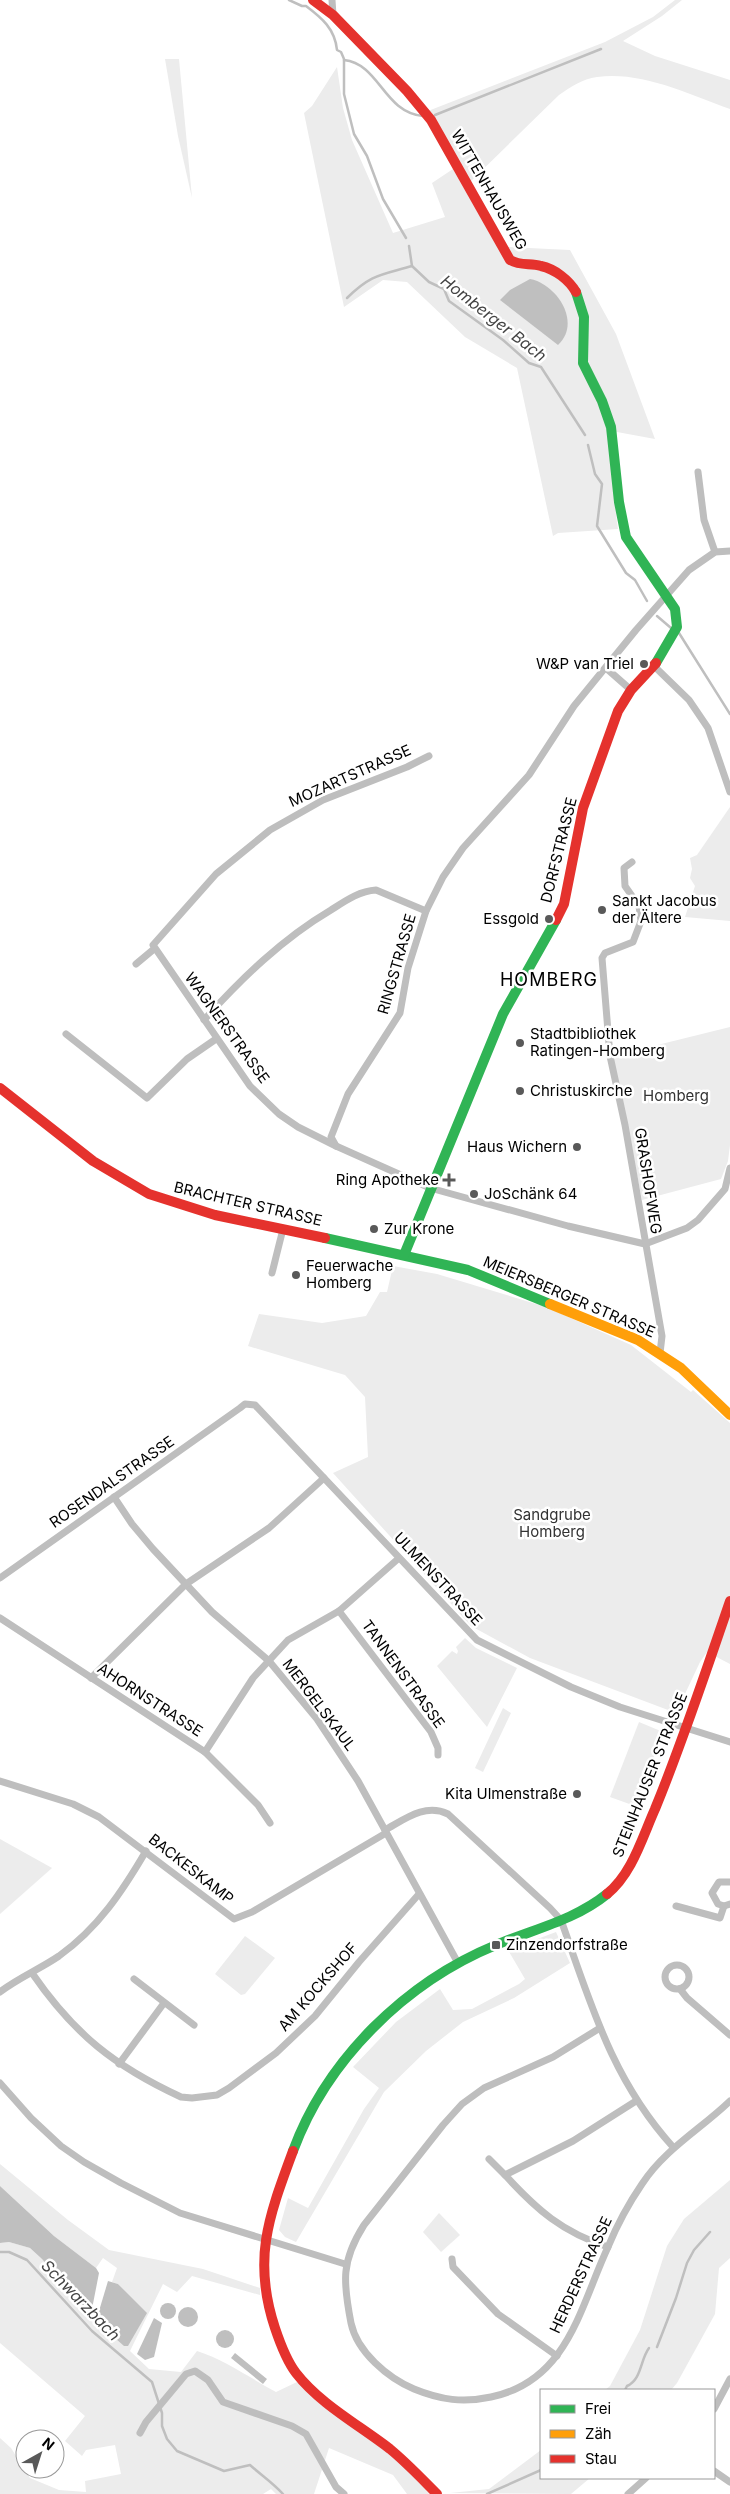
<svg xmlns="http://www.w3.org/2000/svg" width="730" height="2494" viewBox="0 0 730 2494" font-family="Inter,sans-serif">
<rect width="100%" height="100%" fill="#fff"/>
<g fill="#ececec">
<path d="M675,0H682L662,16L623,41L655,56L730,80V109C688,94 642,71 597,77C582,79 571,87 559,95L469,183L428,111L605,42L653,17Z"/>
<path d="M165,59H179L192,198L178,136Z"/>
<path d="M337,67L343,108L352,140L393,233L445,217L432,183L453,169L502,255L508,247L570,250L616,334L655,439L617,432L610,436C614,467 613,498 618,529L558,533L553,536L517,368L465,337L407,282L383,280L344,307L304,113L312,106Z"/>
<path d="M730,807V921L685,917L695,886L690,878L692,869L690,858L697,855Z"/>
<path d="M730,1027V1145L728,1161L721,1179L642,1200L613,1056Z"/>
<path d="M393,1266L437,1274L546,1307L631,1345L691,1392L693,1390L730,1423V1664L707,1652L700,1662L676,1713L530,1658L471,1626L333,1473L368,1457L365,1397L345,1375L248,1346L259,1314L322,1323L366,1316L380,1292H387Z"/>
<path d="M465,1638L476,1648L517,1668L487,1727L437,1666L452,1651L457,1654L458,1651L456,1647Z"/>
<path d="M503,1708L511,1713L483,1772L475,1768Z"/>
<path d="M639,1722L663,1732L635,1806L610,1797Z"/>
<path d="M0,1839L52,1868L0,1914Z"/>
<path d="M556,1932L570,1963L514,1998L463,2022L426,2051L384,2092L296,2242L285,2237L279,2230L288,2198L308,2208L364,2109L379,2088L353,2067L396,2022L440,1989L453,2010L472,2009L519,1984L525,1979L508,1950Z"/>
<path d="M245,1936L275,1958L245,1994L241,1995L215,1974Z"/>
<path d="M0,2164L68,2220L109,2250L203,2269L260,2288V2295L192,2276L177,2292L163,2284L130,2351L149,2369L181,2372L197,2351C225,2360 250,2378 276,2392L297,2382C342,2416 395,2448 429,2494H407L393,2475L329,2448L314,2494H276L271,2489L263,2494H0V2438L11,2448L30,2478L59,2490L86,2492L85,2481L121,2474L115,2445L86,2450L82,2456L65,2441L85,2416L0,2343V2243L9,2242L30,2248L42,2259L68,2292L96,2321L143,2311L118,2284L112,2282L117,2268L103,2258L96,2268L54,2236L0,2186Z"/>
<path d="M730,2180V2258L719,2268L715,2314L677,2383L671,2390H605L610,2386L640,2330L667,2246L684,2219Z"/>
<path d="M439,2213L460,2235L441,2252L423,2232Z"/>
<path d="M541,2450V2478H590L571,2494L450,2493L489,2489Z"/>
</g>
<g fill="#bfbfbf">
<path d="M530,279C557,284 582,323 558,345L500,300L510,290Z"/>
<path d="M0,2186L54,2236L96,2268L99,2273L91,2314L87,2313L42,2259L30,2248L9,2242L0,2243Z"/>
<path d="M108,2281L118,2284L147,2313L128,2346H124L96,2321Z"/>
<circle cx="168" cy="2311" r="8"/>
<circle cx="188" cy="2317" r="10"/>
<path d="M154,2318L162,2323L154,2357L145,2360L137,2354Z"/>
<circle cx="225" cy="2339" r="9"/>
<path d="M235,2353L267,2379L263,2384L231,2358Z"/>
</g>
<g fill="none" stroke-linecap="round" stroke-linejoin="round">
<g stroke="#bfbfbf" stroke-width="2.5">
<path d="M289,0L302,6H306C322,18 335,29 337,50L341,52L344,59V94L354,134L367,156L383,199L406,238"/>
<path d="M344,60C380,64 383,112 423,116"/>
<path d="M435,115L601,49"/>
<path d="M409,246L412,266L429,282L444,289L449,301L503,340L529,363L541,367L585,435"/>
<path d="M347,298C371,274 381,275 412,266"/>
<path d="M588,445L595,474L602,484L597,526L626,573L635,580L647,601"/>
<path d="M657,616L671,628"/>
<path d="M679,633L730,714"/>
<path d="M0,2252H9L27,2260L92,2331L152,2382L162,2413V2426L167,2439L177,2451L224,2471L250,2465C261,2475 273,2483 283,2494"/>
<path d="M657,2347L676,2298L687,2263L694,2250L710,2232"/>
<path d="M625,2390L627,2386C642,2379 640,2360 649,2348"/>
<path d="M487,2494L541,2470"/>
</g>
<g stroke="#bebebe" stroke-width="7">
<path d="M332,0L333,15"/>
<path d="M698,472L704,520L715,552"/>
<path d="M730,551L715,552L689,570L636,630L574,706L529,775L463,848L443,877L426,911L408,968L400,1013L348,1094L331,1137L336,1146L430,1188L568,1226L645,1244L687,1228L698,1220L725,1189L730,1168"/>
<path d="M654,666L689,700L708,728L730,792"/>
<path d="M606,668L631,690"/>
<path d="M632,862L624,868L625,886L639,906L641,921L633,942L605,953L602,958L610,1056L625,1125L662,1336L660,1353"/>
<path d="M136,964L154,949"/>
<path d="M204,1020C242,978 282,939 331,910C345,901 359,891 376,890L426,911"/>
<path d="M66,1034L147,1098L187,1059L216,1039"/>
<path d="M336,1146L298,1127L279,1114L250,1086L153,945L216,874L270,830L323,800L407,767L429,756"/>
<path d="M272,1273L283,1229"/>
<path d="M114,1497L132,1524L153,1549L212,1612L269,1661L317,1719L358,1781L458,1963"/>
<path d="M0,1578L240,1408L245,1404L255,1405L477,1640L571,1687L620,1707L730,1742"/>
<path d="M339,1611L431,1732L438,1748V1755"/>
<path d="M0,1618L205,1752L258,1805L270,1823"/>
<path d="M91,1678L186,1584L269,1528L324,1478"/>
<path d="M205,1752L253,1678L288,1640L339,1611L399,1558"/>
<path d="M0,1781L73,1804L99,1817L234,1919L252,1912L386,1833"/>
<path d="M385,1830C405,1819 425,1803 448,1814L550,1908L561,1920C591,2004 612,2080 673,2147"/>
<path d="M730,1882H719L712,1893L718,1904L724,1906L730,1904"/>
<path d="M676,1906L720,1918L724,1906"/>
<circle cx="677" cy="1977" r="12"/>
<path d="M32,1973C74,2034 114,2066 181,2097L192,2098L217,2095L229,2088L276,2053L315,2016L359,1962L419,1894"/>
<path d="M134,1979L194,2025"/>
<path d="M680,1989L687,1998L730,2035"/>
<path d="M0,1992C18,1978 40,1969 59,1956C98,1928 122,1892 146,1851"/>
<path d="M600,2028L553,2057L484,2088L462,2104L443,2125L364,2225C341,2261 343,2282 351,2323C357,2352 388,2378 414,2389C441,2400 463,2403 491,2397C568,2381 580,2307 608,2247C617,2225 629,2203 642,2184C665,2149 701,2129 730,2101"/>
<path d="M119,2064L164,2003"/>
<path d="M0,2083L31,2118L61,2146L84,2162L121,2183L180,2213L345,2264"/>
<path d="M489,2159L505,2175"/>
<path d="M608,2247C562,2232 537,2210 505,2175L573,2141L636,2101"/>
<path d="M452,2259L453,2267L498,2314L557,2356"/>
<path d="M714,2409L730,2379"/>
<path d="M140,2433L146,2422L186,2374L195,2371L208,2380L223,2402L292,2426L306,2434L336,2487L344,2494"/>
<path d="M714,2471L730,2482"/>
<path d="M628,2494L646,2478"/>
</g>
<g stroke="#30b455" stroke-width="10">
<path d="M576,292L584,317L583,363L602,401L611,427L619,502L626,537L675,609L677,627L656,663"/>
<path d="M325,1238L468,1270L550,1304"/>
<path d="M404,1255L503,1014L556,920"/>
<path d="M293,2151C327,2059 406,1982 496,1945C534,1929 575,1920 607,1894"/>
</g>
<path stroke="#ff9f0a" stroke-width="10" d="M550,1304L638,1340L681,1368L730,1415"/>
<g stroke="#e5322d" stroke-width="10">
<path d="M313,0L333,15L407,91L431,120L510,260C520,266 530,263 541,266C555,269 569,280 576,292"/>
<path d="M556,920L564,904L583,808L618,711L631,690L656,663"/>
<path d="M0,1088L93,1161L149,1194L215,1215L325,1238"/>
<path d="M607,1894C632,1874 642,1838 655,1809C683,1741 706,1671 730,1601"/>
<path d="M293,2151C269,2216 252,2259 275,2328C280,2343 286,2360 296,2373C320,2404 359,2425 390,2449C407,2463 422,2479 437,2494"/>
</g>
</g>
<g fill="#595959" stroke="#fff" stroke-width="2">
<circle cx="644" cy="664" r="5"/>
<circle cx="602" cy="910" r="5"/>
<circle cx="549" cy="919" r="5"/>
<circle cx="520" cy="1043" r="5"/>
<circle cx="520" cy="1091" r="5"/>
<circle cx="577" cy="1147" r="5"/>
<path d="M446.5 1172.5h5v5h5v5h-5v5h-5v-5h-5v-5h5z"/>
<circle cx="474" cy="1194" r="5"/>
<circle cx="374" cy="1229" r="5"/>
<circle cx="296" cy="1275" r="5"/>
<circle cx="577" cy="1794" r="5"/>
<rect x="491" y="1940" width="10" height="10" rx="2.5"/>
</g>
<g text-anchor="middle" stroke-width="5" stroke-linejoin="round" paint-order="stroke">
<g font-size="15" fill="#000" stroke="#fff">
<text transform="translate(489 190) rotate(60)" y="5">WITTENHAUSWEG</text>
<text transform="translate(350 776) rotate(-24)" y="5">MOZARTSTRASSE</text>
<text transform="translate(559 850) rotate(-76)" y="5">DORFSTRASSE</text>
<text transform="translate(397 964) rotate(-74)" y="5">RINGSTRASSE</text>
<text transform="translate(227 1028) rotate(54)" y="5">WAGNERSTRASSE</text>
<text transform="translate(648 1181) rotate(81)" y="5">GRASHOFWEG</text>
<text transform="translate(248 1204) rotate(13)" y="5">BRACHTER STRASSE</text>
<text transform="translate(569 1297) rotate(23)" y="5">MEIERSBERGER STRASSE</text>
<text transform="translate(112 1482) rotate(-35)" y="5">ROSENDALSTRASSE</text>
<text transform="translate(438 1579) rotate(47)" y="5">ULMENSTRASSE</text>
<text transform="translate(403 1674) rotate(54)" y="5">TANNENSTRASSE</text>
<text transform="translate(150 1700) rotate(33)" y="5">AHORNSTRASSE</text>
<text transform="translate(319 1705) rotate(53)" y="5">MERGELSKAUL</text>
<text transform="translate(650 1775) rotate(-68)" y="5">STEINHAUSER STRASSE</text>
<text transform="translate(191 1869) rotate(38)" y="5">BACKESKAMP</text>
<text transform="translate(318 1987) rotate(-49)" y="5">AM KOCKSHOF</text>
<text transform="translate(581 2275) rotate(-65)" y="5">HERDERSTRASSE</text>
</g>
<g font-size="15" fill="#000" stroke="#fff" text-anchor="start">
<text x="634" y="669" text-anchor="end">W&amp;P van Triel</text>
<text x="612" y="906">Sankt Jacobus<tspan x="612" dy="17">der Ältere</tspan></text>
<text x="539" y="924" text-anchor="end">Essgold</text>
<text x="530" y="1039">Stadtbibliothek<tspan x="530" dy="17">Ratingen-Homberg</tspan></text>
<text x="530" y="1096">Christuskirche</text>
<text x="567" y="1152" text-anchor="end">Haus Wichern</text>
<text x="439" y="1185" text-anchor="end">Ring Apotheke</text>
<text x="484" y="1199">JoSchänk 64</text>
<text x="384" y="1234">Zur Krone</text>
<text x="306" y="1271">Feuerwache<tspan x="306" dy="17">Homberg</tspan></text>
<text x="567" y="1799" text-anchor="end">Kita Ulmenstraße</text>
<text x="506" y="1950">Zinzendorfstraße</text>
</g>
<g font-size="15" fill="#333" stroke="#fff">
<text x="676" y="1101">Homberg</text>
<text x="552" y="1520">Sandgrube<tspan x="552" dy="17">Homberg</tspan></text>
</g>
<g font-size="16" font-style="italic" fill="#444" stroke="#fff">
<text transform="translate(494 318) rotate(38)" y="6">Homberger Bach</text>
<text transform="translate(81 2300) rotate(46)" y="6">Schwarzbach</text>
</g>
<g font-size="18" letter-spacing="1" fill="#000" stroke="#fff">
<text x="549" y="986">HOMBERG</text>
</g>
</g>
<rect x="540" y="2389" width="175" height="90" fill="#ffffff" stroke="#999999"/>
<rect x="550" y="2405" width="25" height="8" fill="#30b455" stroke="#999999"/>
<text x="585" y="2414" font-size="15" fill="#000000">Frei</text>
<rect x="550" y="2430" width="25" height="8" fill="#ff9f0a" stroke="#999999"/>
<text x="585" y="2439" font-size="15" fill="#000000">Zäh</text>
<rect x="550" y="2455" width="25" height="8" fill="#e5322d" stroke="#999999"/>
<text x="585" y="2464" font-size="15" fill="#000000">Stau</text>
<g transform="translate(40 2454) rotate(39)"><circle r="24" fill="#ffffff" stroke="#999999"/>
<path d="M0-4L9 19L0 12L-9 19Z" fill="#595959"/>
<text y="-8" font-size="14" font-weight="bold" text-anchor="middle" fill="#000000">N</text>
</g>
</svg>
